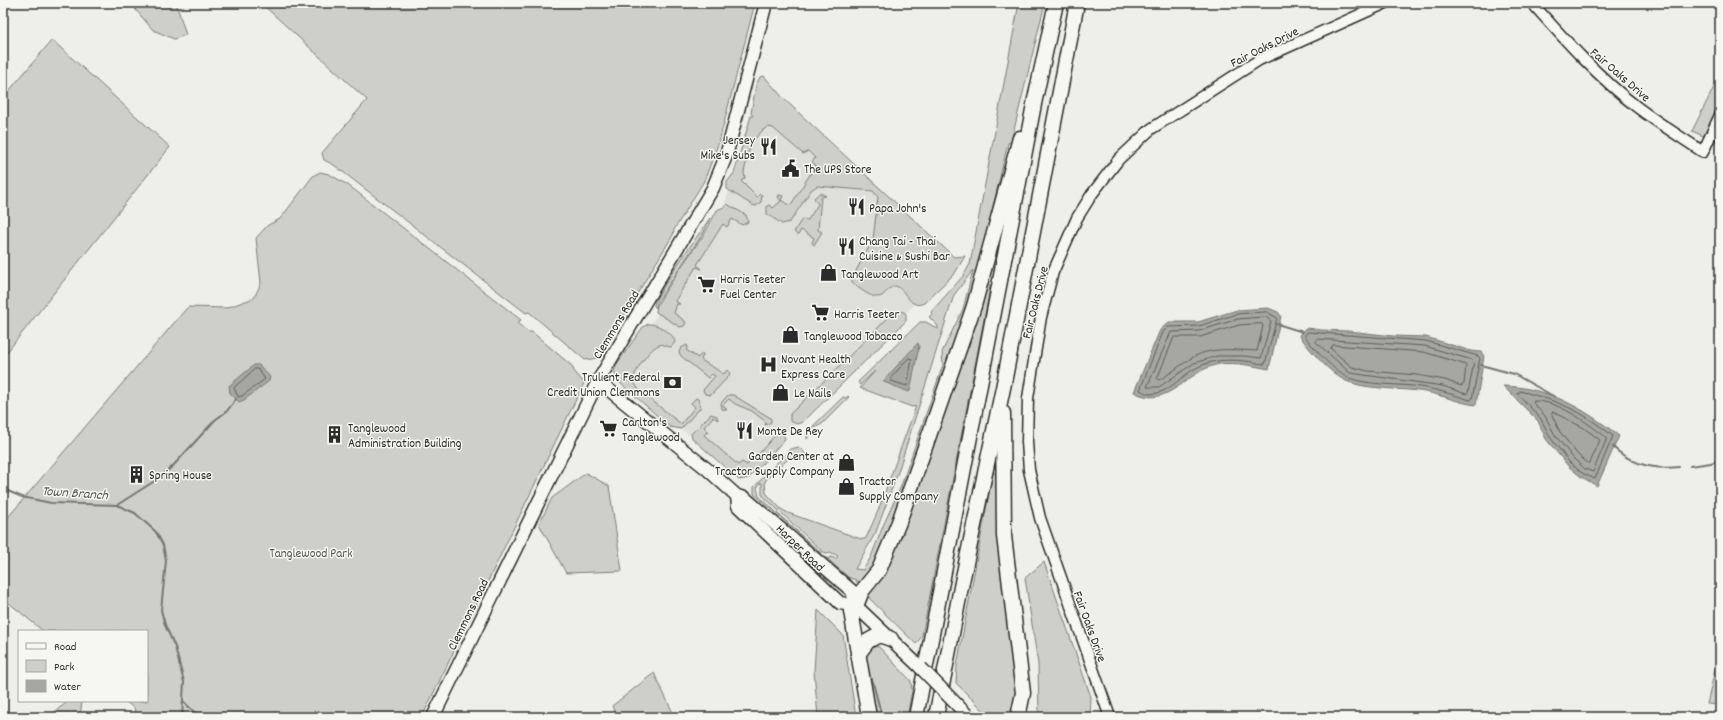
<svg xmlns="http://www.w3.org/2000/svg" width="1723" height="720" viewBox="0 0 1723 720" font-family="Dekko,sans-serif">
<rect width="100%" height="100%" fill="#eeeeea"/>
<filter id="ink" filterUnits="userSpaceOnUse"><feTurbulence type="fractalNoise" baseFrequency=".025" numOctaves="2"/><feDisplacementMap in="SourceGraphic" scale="8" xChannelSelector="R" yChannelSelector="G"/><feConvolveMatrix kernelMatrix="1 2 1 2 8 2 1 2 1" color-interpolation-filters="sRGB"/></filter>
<g filter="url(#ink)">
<path fill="#dededb" d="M753,116L763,120L872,188L880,195L917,302L742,477L696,438L672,425L621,372L722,212Z"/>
<g fill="#cececa" stroke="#7c7c7a" fill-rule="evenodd">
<path d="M130,3H176L186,35L174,39L153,30Z"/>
<path d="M261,3H755L719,142L704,181L674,230L673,235L598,358L585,360L529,312L526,313L334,165L324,160L322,153L367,100Z"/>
<path d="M1019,3H1045L1011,142L1008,143L974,287L887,540L873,568L862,581L856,582V580L848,577L754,494V487L790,449L799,447L804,452L807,458L802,461L793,454L765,481L766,493L781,509L788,513L861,539H865L867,536L878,511L916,406L912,407L860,388L875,371L860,385L858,382L920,322H926L938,329V326L929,317L932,314L931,312L964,275L970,264ZM973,270L963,309L942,352L943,365L901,486L883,526L871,557L863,570L855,569L876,532L898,472L954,295ZM760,483H762V495L823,552L827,553L830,552L838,556L836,559L831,557L827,559L759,496L757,488Z"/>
<path d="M52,40L170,147L3,357V98Z"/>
<path d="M1720,75V142L1719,143L1692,131Z"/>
<path d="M764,76L784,99L954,257L965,256L955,273L924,303C910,310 907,291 896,286C889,287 888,291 883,295C875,302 859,288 852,283V278L873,240L878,197L873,191L817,186L811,190L790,222L782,224L767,214V206L769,205L773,208L781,201L778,197L779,195L783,196L781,200L790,206L816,165L812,162L815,158L808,151L803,154L773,128L768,127L763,130L751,143L744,172L745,178L741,181L757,197L760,194L762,195L761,202L756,206L752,205L727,189V182L734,173L751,116H753L751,113L756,85L760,77Z"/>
<path d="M320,172L329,174L348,185L521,320L517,323L528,332H532L572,366L574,371L584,383L422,717H133L135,709L125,701H147V631H43L3,598V523L186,309L189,307L226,308L254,298L261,283L256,238L268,225L280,219L313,176Z"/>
<path d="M820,193L826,196L821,197L818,230L822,232L814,245L812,243L814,238L801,230L798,235L794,232L802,219L808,220L818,204L814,198Z"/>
<path d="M727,204L746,215L748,222L742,225L732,219L727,227L723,224L697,265L702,269L696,267L675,301L680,304H677L674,313L686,322L684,326L680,327L656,312L657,305L679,270L705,233L717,210L724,207Z"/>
<path d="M710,218L704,232L657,302L656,308L654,306L655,301L675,268Z"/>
<path d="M986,284L990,285L988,299L922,636L916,644L870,599L867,594Z"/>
<path d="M898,311L904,312L906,314V321L803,422L797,424L790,421V414L892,314Z"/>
<path d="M648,324C656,323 674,333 675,342L671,347C667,347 663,343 659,345C650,348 634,371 633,381L639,390L681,424L695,407L691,403L696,398L699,400L701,407L681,429L670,427L619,382V379H617L614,371L618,362L643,327Z"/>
<path d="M687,345L688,347L686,350L698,358L702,353L703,355L701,360L724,374L727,370L730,372L729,376L711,395L705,394L703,390L715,376L712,374L708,378L681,356L679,352L681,348Z"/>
<path d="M728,395H733L769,417L771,419V422L765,425L766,422L752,411L735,404L729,399L723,405L727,410L722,409L721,403Z"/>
<path d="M848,396L849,397L822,424L814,428L807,439V432L843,397L846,398Z"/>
<path d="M711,414L717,416L718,420L713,417L704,427L708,431L704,435L738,465L742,462L747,465L752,459L750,457H756L776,434L771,433L775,428L782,430L785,439L749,478L739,480L692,438L691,434Z"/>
<path d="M993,472L997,474L1018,684L1013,717H990L956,683L957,665Z"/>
<path d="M586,473L609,486L622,571L566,573L539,524L552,498Z"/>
<path d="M1044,562L1091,697L1090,717H1039L1038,664L1025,578Z"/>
<path d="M818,610L843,635L856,717H818L814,671Z"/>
<path d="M872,646L879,647L911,681L912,691L907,717H873L864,655Z"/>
<path d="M1720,648V705L1707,704Z"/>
<path d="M654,673L675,717H617L612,706Z"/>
<path d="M65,701H82L80,717H48L66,703Z"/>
</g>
<g fill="#a6a6a3" stroke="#757573">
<path d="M1268,308L1278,312L1281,316L1269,369C1253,366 1236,362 1220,364C1187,369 1168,411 1134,392L1160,330L1169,322H1198L1237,310Z"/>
<path d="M1308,328L1321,330L1348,331L1393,336L1426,337L1471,351L1481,352L1484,356L1476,405C1459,403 1442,395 1425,392C1403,388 1366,390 1346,381C1331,374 1309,350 1300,336L1302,332Z"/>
<path d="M918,343L919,346L910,391L909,392L884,382V380Z"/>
<path d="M254,365H259L270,377L269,381L244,400L239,402L230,393L229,386Z"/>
<path d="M1503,386C1548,387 1585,409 1619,436L1597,486L1580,476L1568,466L1546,439L1538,421Z"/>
</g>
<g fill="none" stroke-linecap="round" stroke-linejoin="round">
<g stroke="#5c5c5b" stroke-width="1">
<path d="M1267,312L1277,318L1265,364C1258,364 1251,361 1244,361C1228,359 1210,360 1196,368C1180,376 1160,404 1140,390L1163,332L1168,327L1199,326L1237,314Z"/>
<path d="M1266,317L1271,321L1261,358L1245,356H1217L1194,363L1159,387H1147L1171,332L1199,331L1238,319Z"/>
<path d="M1262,324L1263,326L1257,351C1234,350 1210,346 1190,359C1179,366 1170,374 1159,380L1157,379L1174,337H1200L1239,325Z"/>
<path d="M1308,332L1426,341L1478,356L1480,358L1472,399L1470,400C1451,394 1433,388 1413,386C1392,384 1369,385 1349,378C1337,374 1312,347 1305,336Z"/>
<path d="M1317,339L1425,346L1472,360L1474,362L1468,393L1466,394L1443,386L1350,373L1316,342Z"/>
<path d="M1333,345L1424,352L1466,365L1464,384L1461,386L1445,380L1417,375L1368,371L1352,367L1331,349Z"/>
<path d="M909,358L912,359L907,386L891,381V378Z"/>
<path d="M255,369H258L265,379L242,396L238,397L234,388Z"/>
<path d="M1520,391C1561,402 1580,410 1613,436L1595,479L1582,473L1570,463L1550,437L1541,419L1518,394Z"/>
<path d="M1534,401C1558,400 1589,424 1607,438L1593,472L1585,469L1574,459L1555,435L1545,416L1534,404Z"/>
<path d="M1553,412L1584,428L1600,440L1590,463H1588L1578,455L1560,432L1552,415Z"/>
</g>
<g stroke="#757573" stroke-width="2">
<path d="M1277,324L1303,332"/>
<path d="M1481,365L1514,374L1555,397"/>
<path d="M1613,447C1631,464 1654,470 1679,467"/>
<path d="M1690,466L1711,463L1720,460"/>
<path d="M3,489L22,497L51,503L117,505L135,513L156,532L163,545L166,561L161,610L165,625L175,647L184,682L182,717"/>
<path d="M117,505L153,482L172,467L215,420L227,411L236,399"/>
<path d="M872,679L882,717"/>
<path d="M184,702L199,717"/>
</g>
<defs>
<g id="minor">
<path d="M1532,3C1565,40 1598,77 1637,107C1658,123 1681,137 1703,152L1720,115"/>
<path d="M1110,717L1040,518L1029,470L1027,442L1028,398L1041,317L1053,272L1077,218L1092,194L1119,159L1151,129L1259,60L1386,3"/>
</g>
<g id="major">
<path d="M598,381L707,469L737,496L745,498L852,591L856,606L921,668"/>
<path d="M737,496L738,506L840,603L856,606"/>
<path d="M433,717L598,381L713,188L726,156L766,3"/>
</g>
<g id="highway">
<path d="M1003,413L1004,536L1023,693L1018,717"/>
<path d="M859,653L868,641L879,635L891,639"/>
<path d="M869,717L851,611L856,606L862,591L879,570L899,522L974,306L1020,138"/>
<path d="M916,717L1035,99L1056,3"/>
<path d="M936,717L962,582L1003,388L1077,3"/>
</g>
</defs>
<use href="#minor" stroke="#2b2b2b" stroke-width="13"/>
<use href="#major" stroke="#2b2b2b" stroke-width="15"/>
<use href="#highway" stroke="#2b2b2b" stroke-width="17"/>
<use href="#minor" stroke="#f6f6f2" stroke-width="10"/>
<use href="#major" stroke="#f6f6f2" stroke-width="12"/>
<use href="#highway" stroke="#f6f6f2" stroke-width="14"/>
<defs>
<path id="major-bridge" d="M921,668L969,717"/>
</defs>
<use href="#major-bridge" stroke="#2b2b2b" stroke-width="15" stroke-linecap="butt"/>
<use href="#major-bridge" stroke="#f6f6f2" stroke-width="12"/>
</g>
</g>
<defs>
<symbol id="restaurant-bare" viewBox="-9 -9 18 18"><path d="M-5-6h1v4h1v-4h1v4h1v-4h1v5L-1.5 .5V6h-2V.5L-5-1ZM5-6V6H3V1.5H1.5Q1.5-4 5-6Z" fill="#2b2b2b" stroke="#f6f6f2" stroke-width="2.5" paint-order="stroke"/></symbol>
<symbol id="civic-bare" viewBox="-9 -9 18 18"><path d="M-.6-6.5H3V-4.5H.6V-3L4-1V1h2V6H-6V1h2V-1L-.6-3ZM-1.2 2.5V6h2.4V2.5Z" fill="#2b2b2b" stroke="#f6f6f2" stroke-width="2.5" paint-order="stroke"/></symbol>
<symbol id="shop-bare" viewBox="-9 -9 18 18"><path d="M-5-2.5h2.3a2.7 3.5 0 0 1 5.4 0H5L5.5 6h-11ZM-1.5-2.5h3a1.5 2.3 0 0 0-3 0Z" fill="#2b2b2b" stroke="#f6f6f2" stroke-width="2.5" paint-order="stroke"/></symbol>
<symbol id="supermarket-bare" viewBox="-9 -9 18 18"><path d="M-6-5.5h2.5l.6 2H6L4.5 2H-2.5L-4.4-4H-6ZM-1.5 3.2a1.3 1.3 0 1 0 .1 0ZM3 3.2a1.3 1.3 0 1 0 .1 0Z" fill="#2b2b2b" stroke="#f6f6f2" stroke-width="2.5" paint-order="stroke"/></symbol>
<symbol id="hospital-bare" viewBox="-9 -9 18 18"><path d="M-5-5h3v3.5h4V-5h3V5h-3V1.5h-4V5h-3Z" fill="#2b2b2b" stroke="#f6f6f2" stroke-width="2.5" paint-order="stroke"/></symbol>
<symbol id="bank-bare" viewBox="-9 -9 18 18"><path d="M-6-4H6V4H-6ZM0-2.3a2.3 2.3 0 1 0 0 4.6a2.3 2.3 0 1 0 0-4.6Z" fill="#2b2b2b" stroke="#f6f6f2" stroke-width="2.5" paint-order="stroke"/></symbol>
<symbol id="building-bare" viewBox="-9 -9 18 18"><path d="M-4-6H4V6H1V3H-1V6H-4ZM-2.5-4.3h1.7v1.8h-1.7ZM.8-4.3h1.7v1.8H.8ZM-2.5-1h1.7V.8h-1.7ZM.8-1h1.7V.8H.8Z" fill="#2b2b2b" stroke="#f6f6f2" stroke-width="2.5" paint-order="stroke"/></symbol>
</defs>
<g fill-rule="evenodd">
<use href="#restaurant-bare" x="756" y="134" width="25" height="25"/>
<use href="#civic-bare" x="778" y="156" width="25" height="25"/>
<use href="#restaurant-bare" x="844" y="194" width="25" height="25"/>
<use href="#restaurant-bare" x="834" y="234" width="25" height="25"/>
<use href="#shop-bare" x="816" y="260" width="25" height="25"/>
<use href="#supermarket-bare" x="694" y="272" width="25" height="25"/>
<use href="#supermarket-bare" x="808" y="300" width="25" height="25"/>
<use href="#shop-bare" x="778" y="322" width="25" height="25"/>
<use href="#hospital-bare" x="756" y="352" width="25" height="25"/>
<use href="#bank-bare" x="660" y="370" width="25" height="25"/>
<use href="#shop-bare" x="768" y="380" width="25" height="25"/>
<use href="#supermarket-bare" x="596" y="416" width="25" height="25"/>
<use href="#restaurant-bare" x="732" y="418" width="25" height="25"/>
<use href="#building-bare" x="322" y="422" width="25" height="25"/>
<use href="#shop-bare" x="834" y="450" width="25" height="25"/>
<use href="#building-bare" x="124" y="462" width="25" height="25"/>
<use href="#shop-bare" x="834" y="474" width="25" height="25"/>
</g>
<g text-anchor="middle" stroke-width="3" stroke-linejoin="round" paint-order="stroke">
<g font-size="13" fill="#2b2b2b" stroke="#f6f6f2">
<text transform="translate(1264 46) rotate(-27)" y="5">Fair Oaks Drive</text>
<text transform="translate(1621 74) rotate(41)" y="5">Fair Oaks Drive</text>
<text transform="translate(1034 302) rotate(-76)" y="5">Fair Oaks Drive</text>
<text transform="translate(615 324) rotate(-59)" y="5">Clemmons Road</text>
<text transform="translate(801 547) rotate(44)" y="5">Harper Road</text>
<text transform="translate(467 614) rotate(-64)" y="5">Clemmons Road</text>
<text transform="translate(1091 626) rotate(70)" y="5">Fair Oaks Drive</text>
</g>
<g font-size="13" fill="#2b2b2b" stroke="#f6f6f2" text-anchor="start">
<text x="755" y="144" text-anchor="end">Jersey<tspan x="755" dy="15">Mike's Subs</tspan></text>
<text x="804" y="173">The UPS Store</text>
<text x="869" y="212">Papa John's</text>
<text x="859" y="245">Chang Tai - Thai<tspan x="859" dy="15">Cuisine &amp; Sushi Bar</tspan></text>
<text x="841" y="278">Tanglewood Art</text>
<text x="720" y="283">Harris Teeter<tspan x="720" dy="15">Fuel Center</tspan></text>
<text x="834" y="318">Harris Teeter</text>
<text x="804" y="340">Tanglewood Tobacco</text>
<text x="781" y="363">Novant Health<tspan x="781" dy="15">Express Care</tspan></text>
<text x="660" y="381" text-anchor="end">Trulient Federal<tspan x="660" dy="15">Credit Union Clemmons</tspan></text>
<text x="794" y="397">Le Nails</text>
<text x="622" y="426">Carlton's<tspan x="622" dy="15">Tanglewood</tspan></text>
<text x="348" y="432">Tanglewood<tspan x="348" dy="15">Administration Building</tspan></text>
<text x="757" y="435">Monte De Rey</text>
<text x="834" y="460" text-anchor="end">Garden Center at<tspan x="834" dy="15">Tractor Supply Company</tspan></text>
<text x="149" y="479">Spring House</text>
<text x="859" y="485">Tractor<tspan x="859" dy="15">Supply Company</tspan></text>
</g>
<g font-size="13" fill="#545453" stroke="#f6f6f2">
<text x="311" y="557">Tanglewood Park</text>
</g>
<g font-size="14" font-style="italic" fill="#565655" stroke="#f6f6f2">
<text transform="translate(75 492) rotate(4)" y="5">Town Branch</text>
</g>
</g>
<rect width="1723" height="720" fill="none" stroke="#f6f6f2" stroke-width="16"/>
<rect x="8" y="8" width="1707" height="704" fill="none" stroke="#2b2b2b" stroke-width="1.5" filter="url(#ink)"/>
<rect x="18" y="630" width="130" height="72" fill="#f6f6f2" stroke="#a5a5a2"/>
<rect x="26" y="643" width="20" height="6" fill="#f6f6f2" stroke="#a5a5a2"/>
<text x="54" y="650" font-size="12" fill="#2b2b2b">Road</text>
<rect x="26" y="660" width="20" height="12" fill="#cececa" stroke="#a5a5a2"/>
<text x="54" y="670" font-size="12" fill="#2b2b2b">Park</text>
<rect x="26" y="680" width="20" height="12" fill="#a6a6a3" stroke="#a5a5a2"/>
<text x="54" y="690" font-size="12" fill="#2b2b2b">Water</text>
</svg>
